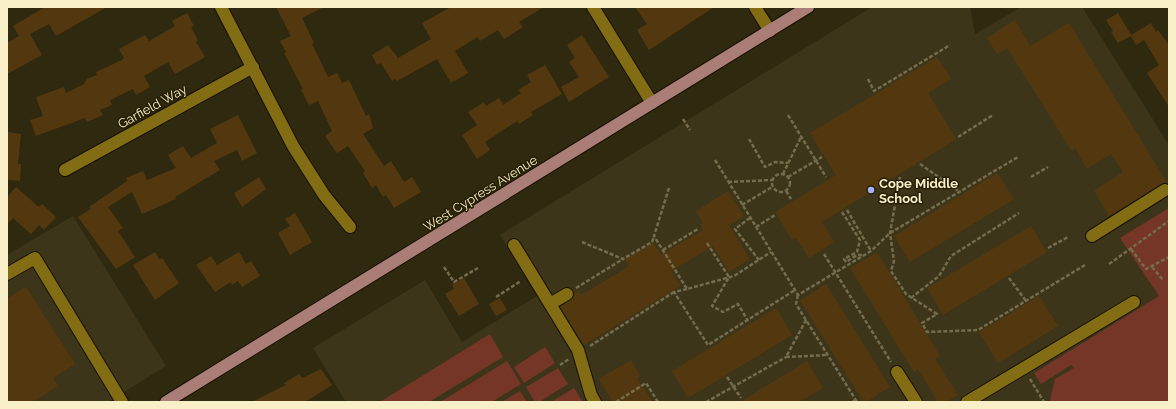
<svg xmlns="http://www.w3.org/2000/svg" width="1176" height="409" viewBox="0 0 1176 409" font-family="Raleway,sans-serif">
<rect width="100%" height="100%" fill="#2f290f"/>
<g fill="#3d3519">
<path d="M872,7H970L975,34L1021,7H1082L1169,145V402H346L313,348L425,280L462,342L537,296L500,235Z"/>
<path d="M73,216L166,366L108,402H7V255Z"/>
</g>
<g fill="#763627">
<path d="M1169,208V402H1051L1050,400L1055,379L1074,368L1071,365L1041,384L1034,373L1159,296L1120,238Z"/>
<path d="M490,334L503,357L429,402H380Z"/>
<path d="M545,347L555,363L524,383L514,367Z"/>
<path d="M507,361L521,384L492,402H440Z"/>
<path d="M558,368L568,384L539,402H535L526,387Z"/>
<path d="M574,388L583,402H551Z"/>
<path d="M520,391L527,402H502Z"/>
</g>
<g fill="#53380f">
<path d="M45,7H107L56,36L49,24L30,34L42,55L7,74V43L19,36L13,26Z"/>
<path d="M276,7H324L302,18L314,43L312,44L328,77L337,73L342,83L349,80L366,116L369,114L373,128L363,134L384,166L391,161L404,182L412,177L421,192L394,208L386,195L383,197L376,185L372,188L363,173L365,171L348,146L337,153L325,136L332,131L318,101L309,105L301,90L303,89L284,53L286,52L280,41L291,36Z"/>
<path d="M451,7H544L519,22L523,27L504,39L498,30L480,41L477,37L455,51L468,73L451,83L437,59L397,81L395,79L392,81L381,63L377,65L372,55L388,45L398,58L431,39L422,23Z"/>
<path d="M635,7H714L649,50L637,30L647,24Z"/>
<path d="M187,13L194,26L191,27L198,40L196,42L205,57L175,74L168,62L144,76L150,87L136,95L133,89L110,100L112,105L100,110L103,115L87,122L85,118L36,136L30,120L43,116L36,97L64,87L66,93L84,84L87,79L97,75L96,72L122,60L124,58L119,49L145,35L149,41L175,26L172,21Z"/>
<path d="M1118,13L1131,35L1151,23L1156,32L1158,30L1169,45V107L1147,73L1159,65L1144,40L1136,45L1131,36L1118,43L1111,32L1113,31L1106,20Z"/>
<path d="M1015,20L1030,46L1069,23L1166,181L1109,216L1094,191L1123,172L1111,154L1087,169L1075,148L1071,150L1007,48L997,54L987,38Z"/>
<path d="M582,35L609,77L569,102L561,87L579,77L569,62L575,58L567,45Z"/>
<path d="M937,57L951,79L928,93L956,139L822,222L834,242L809,258L796,238L792,240L775,212L836,175L810,133Z"/>
<path d="M545,65L562,94L531,112L533,115L519,124L517,121L485,142L490,150L477,159L462,135L477,125L468,112L484,102L486,106L499,98L503,105L521,93L518,90L531,82L527,75Z"/>
<path d="M238,115L257,153L242,161L237,150L214,161L220,170L175,197L176,199L142,214L132,192L108,207L123,228L118,231L135,257L116,269L78,217L91,209L89,207L127,181L126,178L143,171L147,180L176,168L168,155L183,146L191,158L217,143L210,129Z"/>
<path d="M7,132L21,134L18,164H21L20,181L7,180Z"/>
<path d="M997,173L1014,199L910,262L894,236Z"/>
<path d="M259,177L266,189L242,207L234,193Z"/>
<path d="M16,187L39,207L42,204L56,217L44,230L39,225L31,234L13,218L7,224V197Z"/>
<path d="M728,191L744,216L729,225L750,259L729,272L713,246L671,271L680,286L584,345L560,307L571,300L574,294L580,291L582,295L629,266L625,259L653,242L661,255L703,230L700,225L703,223L696,211Z"/>
<path d="M295,213L312,242L290,255L278,233L290,226L285,219Z"/>
<path d="M1031,226L1047,252L943,315L927,288Z"/>
<path d="M155,252L159,259L162,258L179,283L155,300L133,265Z"/>
<path d="M239,252L246,264L251,261L260,276L242,287L238,281L232,285L231,282L215,292L196,265L211,256L217,265Z"/>
<path d="M877,252L940,356L935,359L958,395L946,402H938L918,369L914,372L850,268Z"/>
<path d="M464,278L479,304L459,316L445,294L454,289L452,285Z"/>
<path d="M826,284L890,387L866,402H863L800,300Z"/>
<path d="M26,287L75,364L53,378L58,386L32,402H7V299Z"/>
<path d="M1039,296L1058,326L998,363L979,332Z"/>
<path d="M500,298L507,310L496,316L489,304Z"/>
<path d="M776,308L792,335L688,398L672,371Z"/>
<path d="M631,360L640,376L637,378L653,402H613L599,379Z"/>
<path d="M807,361L823,388L799,402H740Z"/>
<path d="M321,369L332,385L305,402H252L286,385L284,383L299,374L302,378Z"/>
</g>
<g fill="none" stroke-linecap="round" stroke-linejoin="round">
<defs>
<g id="minor">
<path d="M221,7L293,146L324,195L350,227"/>
<path d="M593,7L652,103"/>
<path d="M755,7L770,31"/>
<path d="M65,170L253,67"/>
<path d="M1092,236L1165,190"/>
<path d="M514,245L578,350L591,395L595,402"/>
<path d="M7,274L35,258L122,402"/>
<path d="M550,304L567,294"/>
<path d="M897,372L916,402"/>
<path d="M967,402L1134,302"/>
</g>
<path id="major" d="M166,402L808,7"/>
</defs>
<use href="#minor" stroke="#181100" stroke-width="14"/>
<use href="#major" stroke="#181100" stroke-width="14"/>
<g stroke="#736c4d" stroke-width="2.5" stroke-dasharray="4 2" stroke-linecap="butt">
<path d="M868,79L874,91L950,45"/>
<path d="M788,115L826,177"/>
<path d="M683,119L690,130"/>
<path d="M958,137L993,115"/>
<path d="M749,139L765,167L775,162L788,163"/>
<path d="M715,160L798,295L871,251L890,233L1018,157"/>
<path d="M920,164L960,192"/>
<circle cx="781" cy="183" r="9"/>
<path d="M783,174L801,137"/>
<path d="M788,177L822,157"/>
<path d="M900,177L890,233L894,261L891,271L906,294L937,314L922,323L927,332L978,330L1085,265"/>
<path d="M1031,177L1048,167"/>
<path d="M728,182L772,180"/>
<path d="M669,188L654,236L687,289L734,276L771,252"/>
<path d="M786,191L791,199"/>
<path d="M742,205L772,187"/>
<path d="M847,210L871,251"/>
<path d="M842,212L860,240L857,252L844,259L846,262L857,255H863"/>
<path d="M750,218L735,229L759,260"/>
<path d="M756,227L775,215"/>
<path d="M582,242L623,259L652,242L654,237"/>
<path d="M707,243L729,277L712,306L723,312L738,304L748,321"/>
<path d="M1048,248L1068,237"/>
<path d="M1131,249L1146,269L1169,257"/>
<path d="M663,250L698,229"/>
<path d="M824,254L891,362"/>
<path d="M1109,264L1169,221"/>
<path d="M444,267L454,282L478,268"/>
<path d="M1152,267L1163,280"/>
<path d="M1009,278L1026,301"/>
<path d="M576,288L623,259"/>
<path d="M687,289L674,292L708,345L795,290"/>
<path d="M798,295L796,304L857,402"/>
<path d="M496,297L521,281"/>
<path d="M911,298L939,276L951,256L1019,213"/>
<path d="M806,320L786,357L828,355"/>
<path d="M590,346L674,292"/>
<path d="M560,365L569,359"/>
<path d="M727,377L741,398"/>
<path d="M1030,379L1044,402"/>
<path d="M616,402L646,383L658,402"/>
<path d="M706,402L786,357"/>
<path d="M852,402L856,400"/>
</g>
<use href="#minor" stroke="#826d15" stroke-width="12"/>
<use href="#major" stroke="#ab7d77" stroke-width="12"/>
</g>
<circle fill="#a2b2fd" stroke="#261f06" stroke-width="1.5" cx="871" cy="190" r="4"/>
<g text-anchor="middle" stroke-width="3" stroke-linejoin="round" paint-order="stroke">
<g font-size="13" fill="#f9efc8" stroke="#261f06">
<text transform="translate(152 106) rotate(-29)" y="5">Garfield Way</text>
<text transform="translate(480 193) rotate(-32)" y="5">West Cypress Avenue</text>
</g>
<g font-size="13" font-weight="bold" fill="#f9efc8" stroke="#261f06" text-anchor="start">
<text x="879" y="188">Cope Middle<tspan x="879" dy="15">School</tspan></text>
</g>
</g>
<rect width="1176" height="409" fill="none" stroke="#f9efc8" stroke-width="16"/>
</svg>
